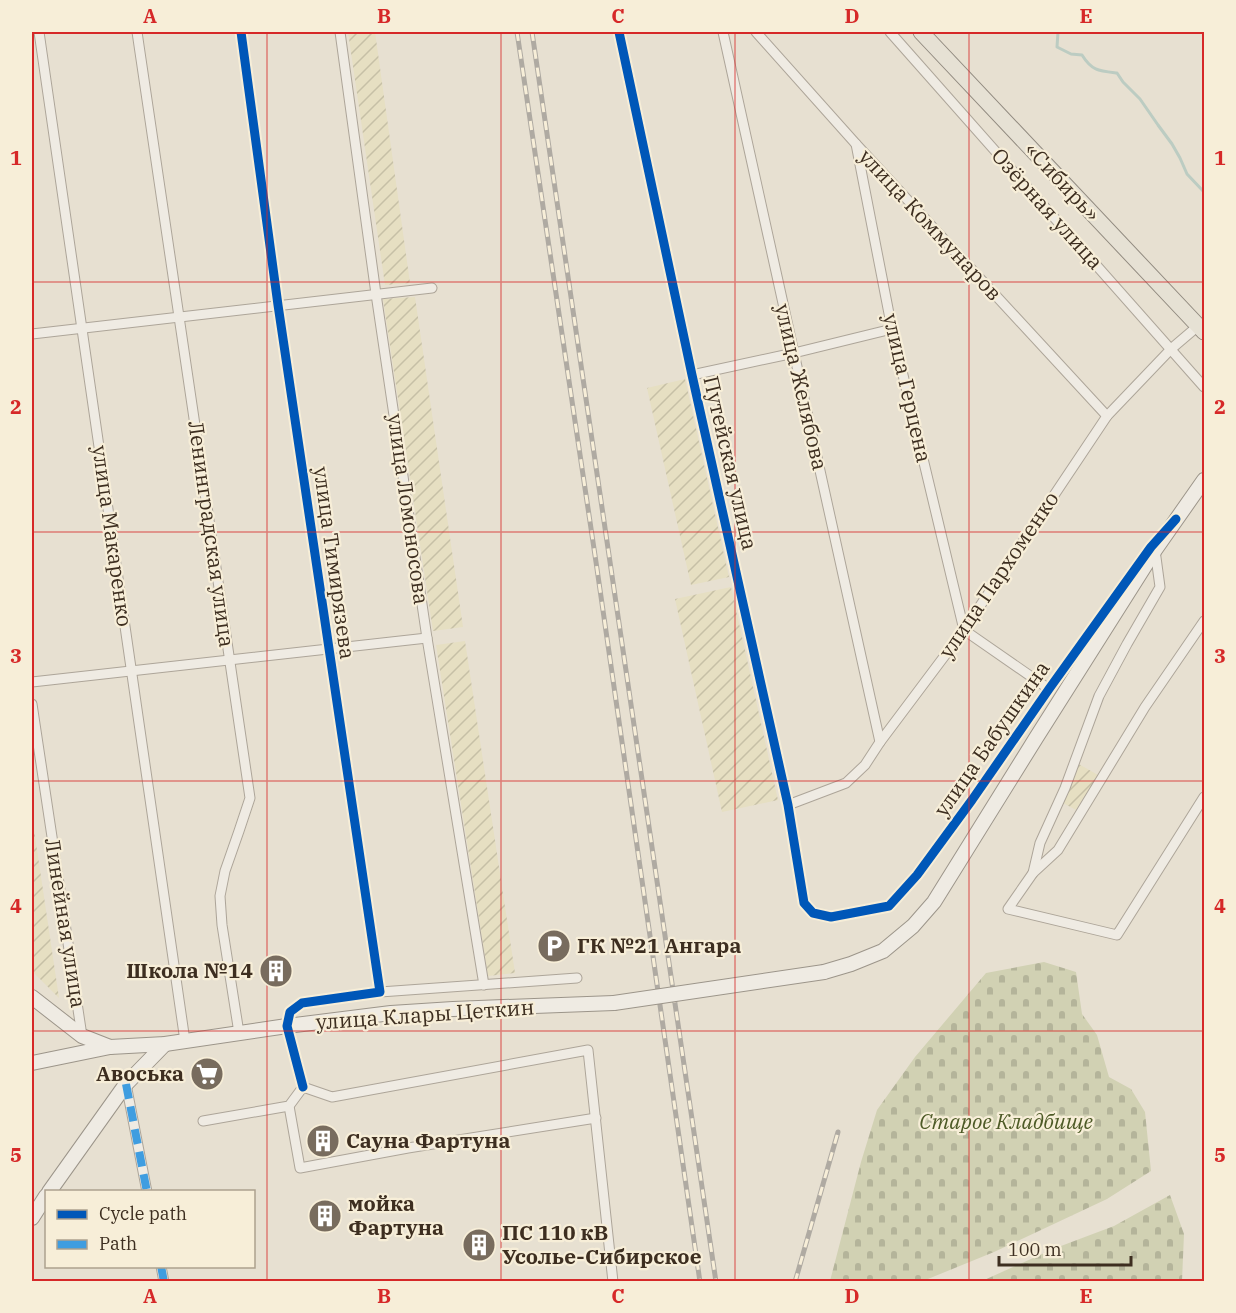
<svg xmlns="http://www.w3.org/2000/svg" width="1236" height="1313" viewBox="0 0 1236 1313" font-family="'IBM Plex Serif',serif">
<defs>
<pattern id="farmland-furrows" width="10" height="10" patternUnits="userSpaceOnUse" patternTransform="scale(1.5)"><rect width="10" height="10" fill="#e6dfc2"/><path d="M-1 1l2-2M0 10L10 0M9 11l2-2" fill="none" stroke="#c6c0a6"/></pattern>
<pattern id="cemetery-stones" width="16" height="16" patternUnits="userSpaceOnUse" patternTransform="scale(1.5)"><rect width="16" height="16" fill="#d1d1b3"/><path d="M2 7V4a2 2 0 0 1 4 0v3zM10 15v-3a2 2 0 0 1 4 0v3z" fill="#b4b49a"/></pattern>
</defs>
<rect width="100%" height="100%" fill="#e7e0d1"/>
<g fill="url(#farmland-furrows)">
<path d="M348,32H375L410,283L385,285Z"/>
<path d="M415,297L463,627L433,631L383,299Z"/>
<path d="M685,379L729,577L691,585L647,388Z"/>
<path d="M731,587L778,800L722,812L675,599Z"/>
<path d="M465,641L515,973L488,976L436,645Z"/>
<path d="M1077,763L1098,775L1076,810L1063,803Z"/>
<path d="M32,816L59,998L32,971Z"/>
</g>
<g fill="url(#cemetery-stones)">
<path d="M1044,962L1076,972L1082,1014L1097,1035L1109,1077L1131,1089L1145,1112L1151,1171L1107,1199L994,1252L923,1281H830L861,1162L877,1110L915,1057L986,973Z"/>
<path d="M1170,1195L1184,1234L1182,1281H982L1053,1249L1114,1226Z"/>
</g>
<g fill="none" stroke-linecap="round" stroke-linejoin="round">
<path stroke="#bcccc2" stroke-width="3" d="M1058,32L1057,47L1071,54L1082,55C1092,71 1099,71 1117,73L1123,82L1140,99L1158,125L1172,144L1180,158L1187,174L1204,192"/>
<defs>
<g id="street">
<path d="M39,32L185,1041"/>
<path d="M137,32L250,798L239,831L225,871L220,896L222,925L239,1033"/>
<path d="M241,32L278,305L380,992L302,1003L290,1012L287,1026L303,1087"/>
<path d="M340,32L376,294L427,638L484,985"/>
<path d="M619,32L692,375L788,805L804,903L813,913L831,917L889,906L917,875L972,800L1049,689L1141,560"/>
<path d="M723,32L880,742"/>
<path d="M756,32L856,144L1107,416"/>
<path d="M890,32L1204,387"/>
<path d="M856,144L892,329L964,630L1049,689"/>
<path d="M32,334L432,288"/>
<path d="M692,375L794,353L892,329"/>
<path d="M1204,621L1145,707L1058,850L1033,873L1008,909L1117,935L1204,797"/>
<path d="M32,682L427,638"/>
<path d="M32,704L82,1036"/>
<path d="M788,805L846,783L865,765L880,742L964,630L1107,416L1171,349L1198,326"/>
<path d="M1033,873L1040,843L1065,788L1099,696L1127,644L1160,587L1155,550"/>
<path d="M380,992L577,978"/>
<path d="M126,1084L147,1192"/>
<path d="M289,1106L300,1168L408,1148L596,1118"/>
<path d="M203,1121L289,1106L303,1087L332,1097L588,1050L613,1282"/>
<path d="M161,1266L164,1282"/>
</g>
<g id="secondary">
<path d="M824,972L851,964L883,951L913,926L934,902L1036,738L1155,550L1204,480"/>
<path d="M32,997L82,1036L110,1047L165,1044L287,1026L391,1013L453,1009L614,1003"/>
<path d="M32,1063L110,1047"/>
<path d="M49,1192L126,1084L165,1044"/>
<path d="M32,1218L46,1196"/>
</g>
<path id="primary" d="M921,32L1204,332"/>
</defs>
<use href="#street" stroke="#ada599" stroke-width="11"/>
<use href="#secondary" stroke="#9c958a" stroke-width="16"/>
<use href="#primary" stroke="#928b80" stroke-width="17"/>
<use href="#street" stroke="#efebe3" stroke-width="9"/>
<use href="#secondary" stroke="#efebe3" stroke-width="14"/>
<use href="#primary" stroke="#e6e1d4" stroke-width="15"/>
<defs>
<g id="rail">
<path d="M517,32L596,562L700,1282"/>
<path d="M532,32L716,1282"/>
<path d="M795,1282L838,1132"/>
</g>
</defs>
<use href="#rail" stroke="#afaaa2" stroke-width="5"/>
<use href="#rail" stroke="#f7eed8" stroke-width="3" stroke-dasharray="9" stroke-linecap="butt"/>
<defs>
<path id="secondary-bridge" d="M614,1003L824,972"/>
</defs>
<use href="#secondary-bridge" stroke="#9c958a" stroke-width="16" stroke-linecap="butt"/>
<use href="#secondary-bridge" stroke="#efebe3" stroke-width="14"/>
<g stroke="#3f9de0" stroke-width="8" stroke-dasharray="15 8" stroke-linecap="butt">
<path d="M126,1084L147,1192"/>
<path d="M161,1266L164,1282"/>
</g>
<defs>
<g id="cycleway">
<path d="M241,32L278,305L380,992L302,1003L290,1012L287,1026L303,1087"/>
<path d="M619,32L692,375L788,805L804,903L813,913L831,917L889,906L917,875L972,800L1049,689L1151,547L1176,519"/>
</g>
</defs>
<use href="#cycleway" stroke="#f7eed8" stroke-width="13"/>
<use href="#cycleway" stroke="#0057b8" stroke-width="9"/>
</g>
<path fill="none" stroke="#d62828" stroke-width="1.5" stroke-opacity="0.55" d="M267,32V1282M501,32V1282M735,32V1282M969,32V1282M32,282H1204M32,532H1204M32,781H1204M32,1031H1204"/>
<defs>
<symbol id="parking-disc" viewBox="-11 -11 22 22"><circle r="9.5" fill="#786c5e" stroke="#f7eed8"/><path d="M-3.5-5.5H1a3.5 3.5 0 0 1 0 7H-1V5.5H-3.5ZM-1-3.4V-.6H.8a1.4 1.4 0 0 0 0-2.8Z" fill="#fff"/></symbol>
<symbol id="building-disc" viewBox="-11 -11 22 22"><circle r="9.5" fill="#786c5e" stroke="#f7eed8"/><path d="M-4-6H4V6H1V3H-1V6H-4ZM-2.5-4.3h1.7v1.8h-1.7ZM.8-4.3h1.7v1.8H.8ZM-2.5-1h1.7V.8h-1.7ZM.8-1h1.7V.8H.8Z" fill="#fff"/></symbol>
<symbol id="supermarket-disc" viewBox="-11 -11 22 22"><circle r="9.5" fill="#786c5e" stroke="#f7eed8"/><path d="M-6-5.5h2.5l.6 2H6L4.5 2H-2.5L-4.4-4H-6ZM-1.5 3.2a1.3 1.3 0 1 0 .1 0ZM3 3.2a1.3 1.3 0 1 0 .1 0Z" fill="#fff"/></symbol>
</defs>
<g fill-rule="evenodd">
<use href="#parking-disc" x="535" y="927" width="38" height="38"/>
<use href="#building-disc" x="257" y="952" width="38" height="38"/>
<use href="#supermarket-disc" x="188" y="1055" width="38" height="38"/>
<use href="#building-disc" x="304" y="1122" width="38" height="38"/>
<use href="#building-disc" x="306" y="1197" width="38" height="38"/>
<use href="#building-disc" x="460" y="1226" width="38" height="38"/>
</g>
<g text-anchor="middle" stroke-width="4.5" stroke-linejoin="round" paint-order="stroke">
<g font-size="21" fill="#3d2e20" stroke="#f7eed8">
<text transform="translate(1062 182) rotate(47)" y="7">«Сибирь»</text>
<text transform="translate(1047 209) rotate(48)" y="7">Озёрная улица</text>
<text transform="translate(930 225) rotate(47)" y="7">улица Коммунаров</text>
<text transform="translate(801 387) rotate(77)" y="7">улица Желябова</text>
<text transform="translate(907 388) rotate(77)" y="7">улица Герцена</text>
<text transform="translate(730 463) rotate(77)" y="7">Путейская улица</text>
<text transform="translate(408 509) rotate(82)" y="7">улица Ломоносова</text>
<text transform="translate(211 534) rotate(82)" y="7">Ленинградская улица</text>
<text transform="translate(112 536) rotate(82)" y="7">улица Макаренко</text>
<text transform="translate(334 563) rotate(82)" y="7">улица Тимирязева</text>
<text transform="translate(999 575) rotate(-56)" y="7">улица Пархоменко</text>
<text transform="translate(992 739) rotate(-55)" y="7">улица Бабушкина</text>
<text transform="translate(65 923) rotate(81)" y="7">Линейная улица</text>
<text transform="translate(425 1015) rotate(-4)" y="7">улица Клары Цеткин</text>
</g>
<g font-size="21" font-weight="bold" fill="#3d2e20" stroke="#f7eed8" text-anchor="start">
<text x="577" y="953">ГК №21 Ангара</text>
<text x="253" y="978" text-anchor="end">Школа №14</text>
<text x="184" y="1081" text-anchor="end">Авоська</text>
<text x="346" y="1148">Сауна Фартуна</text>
<text x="348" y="1211">мойка<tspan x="348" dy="24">Фартуна</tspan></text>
<text x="502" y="1240">ПС 110 кВ<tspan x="502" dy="24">Усолье-Сибирское</tspan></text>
</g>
<g font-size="21" font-style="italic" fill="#4d5a26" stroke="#f7eed8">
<text x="1006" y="1129">Старое Кладбище</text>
</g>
</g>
<rect width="1236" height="1313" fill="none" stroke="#f7eed8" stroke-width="66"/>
<rect x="45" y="1190" width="210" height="78" fill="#f7eed8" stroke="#ada18e" stroke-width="1.5"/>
<rect x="57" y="1210" width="30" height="9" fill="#0057b8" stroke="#ada18e" stroke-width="1.5"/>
<text x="99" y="1220" font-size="18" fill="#3d2e20">Cycle path</text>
<rect x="57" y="1240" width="30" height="9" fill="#3f9de0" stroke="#ada18e" stroke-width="1.5"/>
<text x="99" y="1250" font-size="18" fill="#3d2e20">Path</text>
<path d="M999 1256v9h132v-9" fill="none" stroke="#3d2e20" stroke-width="3"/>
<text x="1008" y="1256" font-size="18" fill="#3d2e20" stroke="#f7eed8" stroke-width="4.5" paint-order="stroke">100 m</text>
<rect x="33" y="33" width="1170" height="1247" fill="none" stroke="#d62828" stroke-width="2"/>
<g font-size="20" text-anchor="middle" font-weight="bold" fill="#d62828">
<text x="150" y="23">A</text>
<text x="384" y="23">B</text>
<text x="618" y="23">C</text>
<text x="852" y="23">D</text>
<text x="1086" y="23">E</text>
<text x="16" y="165">1</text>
<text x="1220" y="165">1</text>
<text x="16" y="414">2</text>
<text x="1220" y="414">2</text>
<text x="16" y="663">3</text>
<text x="1220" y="663">3</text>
<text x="16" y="913">4</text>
<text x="1220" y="913">4</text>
<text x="16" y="1162">5</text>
<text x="1220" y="1162">5</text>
<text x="150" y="1303">A</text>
<text x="384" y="1303">B</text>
<text x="618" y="1303">C</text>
<text x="852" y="1303">D</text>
<text x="1086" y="1303">E</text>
</g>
</svg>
